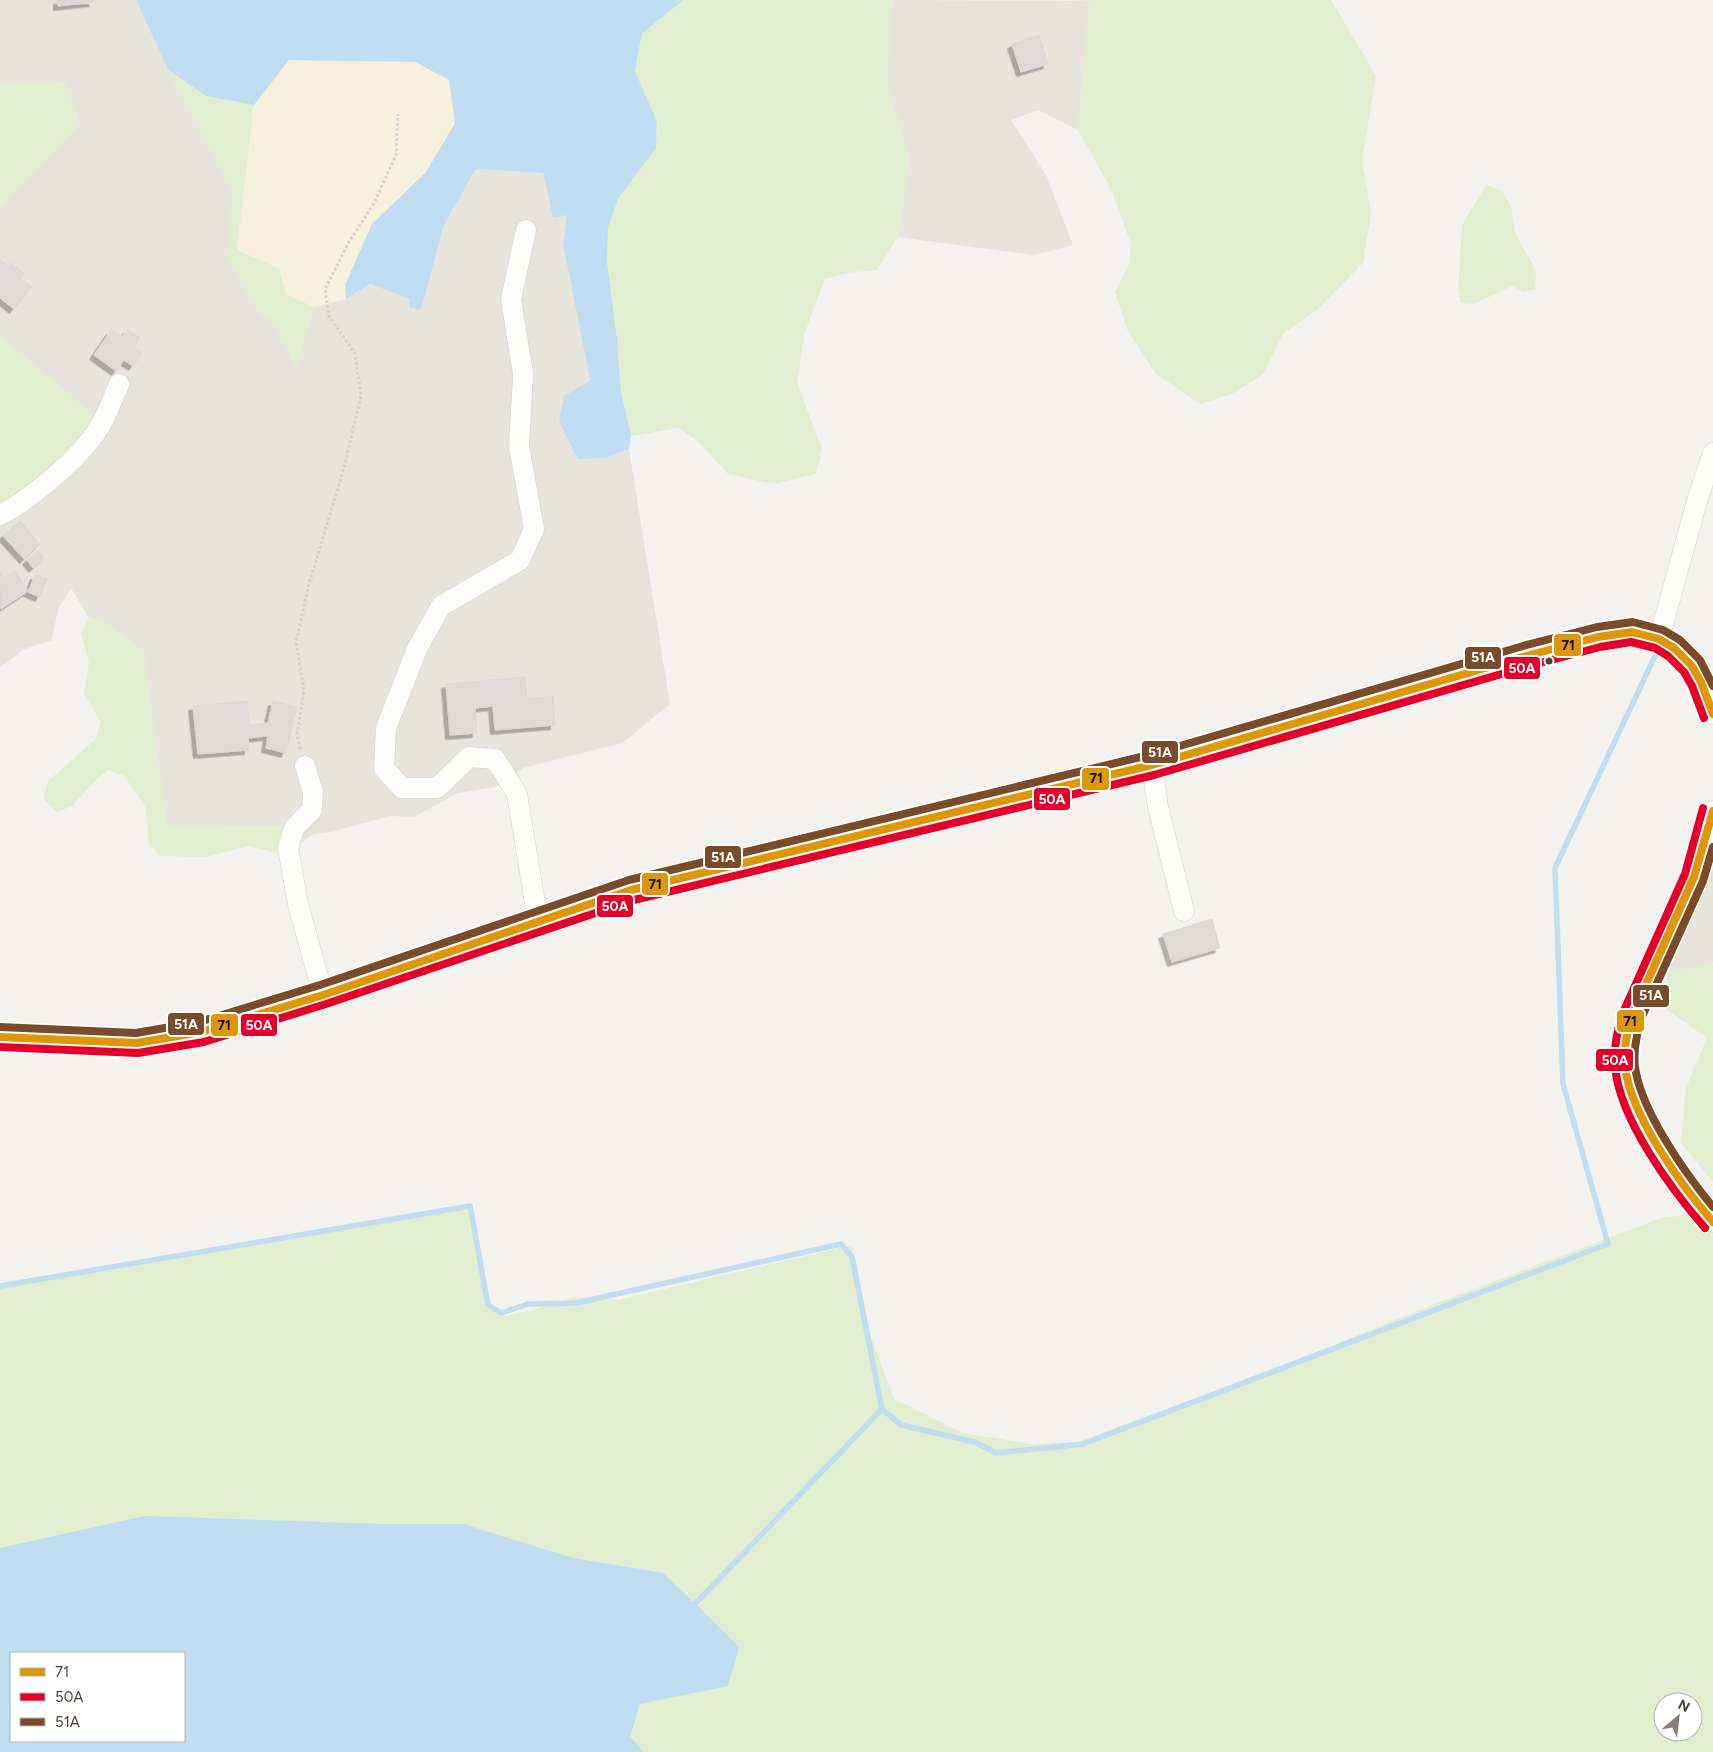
<svg xmlns="http://www.w3.org/2000/svg" width="1713" height="1752" viewBox="0 0 1713 1752" font-family="Figtree,sans-serif">
<defs>
<filter id="shadow"><feDropShadow dx="-4.5" dy="4.5" stdDeviation="0" flood-color="#0004"/></filter>
</defs>
<rect width="100%" height="100%" fill="#f4f2ee"/>
<g fill="#e7e4dc">
<path d="M0,0H136L168,70L233,193L228,257L259,313L273,321L296,367L314,307L346,299L370,284L411,299L421,310L444,225L476,169L543,173L553,218L567,214L563,244L590,380L564,396L606,458L629,449L670,704L622,743L523,768L496,787L458,793L414,817L390,816L331,832L313,834L285,855L281,826H167L143,650L100,620L89,618L71,588L58,609L52,640L25,649L0,667V515L102,422L0,336V207L80,124L65,83L0,84Z"/>
<path d="M894,0L1090,1L1078,130L1038,110L1011,120L1046,175L1073,245L1034,255L898,237L910,158L887,85L890,15Z"/>
<path d="M1713,862V963L1668,973Z"/>
</g>
<g fill="#e1eecf" fill-rule="evenodd">
<path d="M684,0H894L890,15L887,85L910,158L898,237L877,270L846,273L825,279L804,335L797,384L822,448L816,474L773,484L728,474L701,444L679,428L631,436L621,392L617,339L607,261L608,228L618,199L656,148L657,121L635,71L642,33Z"/>
<path d="M1068,0H1331L1376,76L1362,161L1371,213L1363,263L1317,310L1284,333L1263,374L1232,394L1200,404L1155,373L1127,329L1115,292L1129,264L1131,244L1112,191L1078,130L1090,1Z"/>
<path d="M168,70L206,96L254,105L237,250L279,268L286,294L314,307L296,367L273,322L259,313L228,257L233,193Z"/>
<path d="M65,82L80,124L0,207V84Z"/>
<path d="M1486,185L1502,191L1511,205L1515,232L1536,271L1535,289L1524,292L1512,286L1474,304L1461,303L1458,289L1462,225Z"/>
<path d="M0,336L102,422L0,515Z"/>
<path d="M89,618L100,620L143,650L167,825L281,826L285,855L248,846L206,857L160,856L149,843L145,806L124,776L108,770L96,780L73,805L57,813L44,799L48,781L96,739L101,722L84,694L89,663L81,633Z"/>
<path d="M1713,963V1182L1681,1143L1686,1088L1707,1038L1666,1009L1668,973Z"/>
<path d="M470,1206L488,1305L506,1316L537,1309L575,1297L618,1300L852,1245L870,1334L894,1399L962,1433L1032,1444L1077,1442L1285,1365L1424,1308L1661,1218L1705,1213L1713,1222V1752H422L184,1653H11L0,1698V1284ZM1663,1702H1693V1732H1663Z"/>
</g>
<path fill="#f7f0da" d="M289,60L415,62L449,80L455,123L426,172L401,194L345,285L346,299L314,307L286,294L279,268L237,250L254,105Z"/>
<g fill="#c0ddf1" fill-rule="evenodd">
<path d="M136,0H684L642,33L635,71L657,121L656,148L618,199L608,228L607,261L617,339L621,392L631,436L629,449L606,458L578,459L559,422L564,396L590,380L563,244L567,215L553,218L543,173L476,169L444,225L421,310L409,307L410,299L370,284L346,299L345,285L372,224L426,172L455,123L449,80L415,62L289,60L254,105L206,96L168,70Z"/>
<path d="M145,1516L384,1524H463L573,1558L664,1573L739,1647L728,1686L640,1704L630,1737L644,1752H0V1548ZM184,1653V1741H11V1653Z"/>
</g>
<g fill="none" stroke-linecap="round" stroke-linejoin="round">
<g stroke="#c0ddf1" stroke-width="5.5">
<path d="M0,1286L470,1206L488,1305L501,1313L528,1304L576,1303L841,1244L852,1257L882,1409L901,1425L975,1442L996,1453L1083,1444L1608,1244L1563,1084L1555,868L1656,654"/>
<path d="M691,1608L882,1409"/>
</g>
</g>
<g fill="#dedbd6" stroke="#dcd9d4" filter="url(#shadow)">
<path d="M58,0H93L94,2L58,6Z"/>
<path d="M1039,35L1048,64L1021,72L1012,44Z"/>
<path d="M0,260L8,266L11,263L25,274L21,278L32,287L14,309L0,298Z"/>
<path d="M128,329L140,338L134,347L142,353L133,366L124,360L116,371L94,355L111,330L122,337Z"/>
<path d="M20,521L40,544L24,559L3,536Z"/>
<path d="M38,551L44,558L33,568L27,560Z"/>
<path d="M0,571L5,578L15,571L28,591L1,609Z"/>
<path d="M35,575L47,579L40,597L28,592Z"/>
<path d="M525,677L527,699L553,696L555,725L495,730L493,706L475,708L477,733L450,735L446,684Z"/>
<path d="M247,701L249,725L268,723L273,701L297,707L286,753L266,748L268,736L248,738L249,750L198,754L193,706Z"/>
<path d="M1212,919L1220,948L1172,962L1163,934Z"/>
</g>
<g fill="none" stroke-linecap="round" stroke-linejoin="round">
<defs>
<g id="minor">
<path d="M526,230L511,299L523,374L519,446L534,529L520,560L441,606L417,649L386,728L384,768L402,788H437L469,757L495,759L517,794L538,921"/>
<path d="M0,515C28,501 72,464 91,439C104,423 111,403 119,384"/>
<path d="M1659,639L1697,501L1713,453"/>
<path d="M1152,765L1158,807L1184,911"/>
<path d="M305,766L313,792L312,810L294,828L288,848L298,904L323,995"/>
<path d="M1713,811L1694,877L1631,1018C1626,1036 1622,1055 1626,1074C1635,1118 1683,1189 1713,1222"/>
<path d="M0,1037L137,1043L201,1032L323,995L631,890L1152,765L1526,656L1598,637L1632,632L1659,639L1674,648L1692,666L1701,682L1713,714"/>
</g>
</defs>
<use href="#minor" stroke="#d2d0cb" stroke-width="21"/>
<path stroke="#d3d2cc" stroke-width="3" stroke-dasharray="2.5 2.5" stroke-linecap="butt" d="M300,749L297,734L304,691L296,642L309,584L344,468L361,396L355,354L329,316L325,289L349,242L374,203L396,155L398,114"/>
<use href="#minor" stroke="#fdfdfc" stroke-width="20"/>
<defs>
<g id="bus-1">
<path d="M1713,811L1694,877L1631,1018C1627,1034 1623,1050 1625,1067C1631,1116 1681,1185 1713,1222"/>
<path d="M0,1037L137,1043L201,1032L323,995L631,890L1152,765L1526,656L1598,637L1632,632L1659,639L1674,648L1692,666L1701,682L1713,714"/>
</g>
<g id="bus-2">
<path d="M1703,808L1685,874L1622,1015C1617,1032 1613,1049 1615,1067C1620,1120 1671,1189 1705,1228"/>
<path d="M0,1047L138,1053L204,1042L326,1004L634,900L1154,775L1529,666L1600,647L1631,642L1655,648L1668,656L1684,672L1692,686L1704,718"/>
</g>
<g id="bus-3">
<path d="M1713,847L1703,881L1640,1021C1637,1036 1633,1051 1635,1067C1641,1111 1685,1173 1713,1207"/>
<path d="M0,1027L136,1033L199,1022L320,985L629,880L1149,755L1523,646L1597,627L1633,622L1663,630L1680,640L1700,660L1713,686"/>
</g>
</defs>
<use href="#bus-1" stroke="#fff" stroke-width="11"/>
<use href="#bus-2" stroke="#fff" stroke-width="11"/>
<use href="#bus-3" stroke="#fff" stroke-width="11"/>
<use href="#bus-1" stroke="#dd9709" stroke-width="8"/>
<use href="#bus-2" stroke="#e4002b" stroke-width="8"/>
<use href="#bus-3" stroke="#7a4b2a" stroke-width="8"/>
</g>
<circle fill="#4b4439" stroke="#fff" stroke-width="2" cx="1549" cy="661" r="4.5"/>
<g stroke="#fff" stroke-width="2">
<rect x="1553" y="633" width="29" height="24" rx="5" fill="#dd9709"/>
<rect x="1464" y="646" width="38" height="24" rx="5" fill="#7a4b2a"/>
<rect x="1503" y="656" width="38" height="24" rx="5" fill="#e4002b"/>
<rect x="1141" y="740" width="38" height="24" rx="5" fill="#7a4b2a"/>
<rect x="1081" y="767" width="29" height="24" rx="5" fill="#dd9709"/>
<rect x="1033" y="787" width="38" height="24" rx="5" fill="#e4002b"/>
<rect x="704" y="845" width="38" height="24" rx="5" fill="#7a4b2a"/>
<rect x="641" y="872" width="28" height="24" rx="5" fill="#dd9709"/>
<rect x="596" y="894" width="38" height="24" rx="5" fill="#e4002b"/>
<rect x="1632" y="984" width="38" height="24" rx="5" fill="#7a4b2a"/>
<rect x="1616" y="1009" width="29" height="24" rx="5" fill="#dd9709"/>
<rect x="167" y="1012" width="38" height="24" rx="5" fill="#7a4b2a"/>
<rect x="240" y="1013" width="38" height="24" rx="5" fill="#e4002b"/>
<rect x="210" y="1013" width="29" height="24" rx="5" fill="#dd9709"/>
<rect x="1595" y="1048" width="39" height="24" rx="5" fill="#e4002b"/>
</g>
<g font-size="14" text-anchor="middle" font-weight="bold" fill="#fff">
<text x="1483" y="662">51A</text>
<text x="1522" y="673">50A</text>
<text x="1160" y="757">51A</text>
<text x="1052" y="804">50A</text>
<text x="723" y="862">51A</text>
<text x="615" y="911">50A</text>
<text x="1651" y="1000">51A</text>
<text x="186" y="1029">51A</text>
<text x="259" y="1030">50A</text>
<text x="1615" y="1065">50A</text>
</g>
<g font-size="14" text-anchor="middle" font-weight="bold" fill="#111">
<text x="1568" y="650">71</text>
<text x="1096" y="783">71</text>
<text x="655" y="889">71</text>
<text x="1630" y="1026">71</text>
<text x="224" y="1030">71</text>
</g>
<rect x="10" y="1652" width="175" height="90" fill="#ffffff" stroke="#b7b4b0"/>
<rect x="20" y="1668" width="25" height="8" fill="#dd9709" stroke="#b7b4b0"/>
<text x="55" y="1677" font-size="15" fill="#4b4439">71</text>
<rect x="20" y="1693" width="25" height="8" fill="#e4002b" stroke="#b7b4b0"/>
<text x="55" y="1702" font-size="15" fill="#4b4439">50A</text>
<rect x="20" y="1718" width="25" height="8" fill="#7a4b2a" stroke="#b7b4b0"/>
<text x="55" y="1727" font-size="15" fill="#4b4439">51A</text>
<g transform="translate(1678 1717) rotate(28)"><circle r="24" fill="#ffffff" stroke="#b7b4b0"/>
<path d="M0-4L9 19L0 12L-9 19Z" fill="#868178"/>
<text y="-8" font-size="14" font-weight="bold" text-anchor="middle" fill="#4b4439">N</text>
</g>
</svg>
